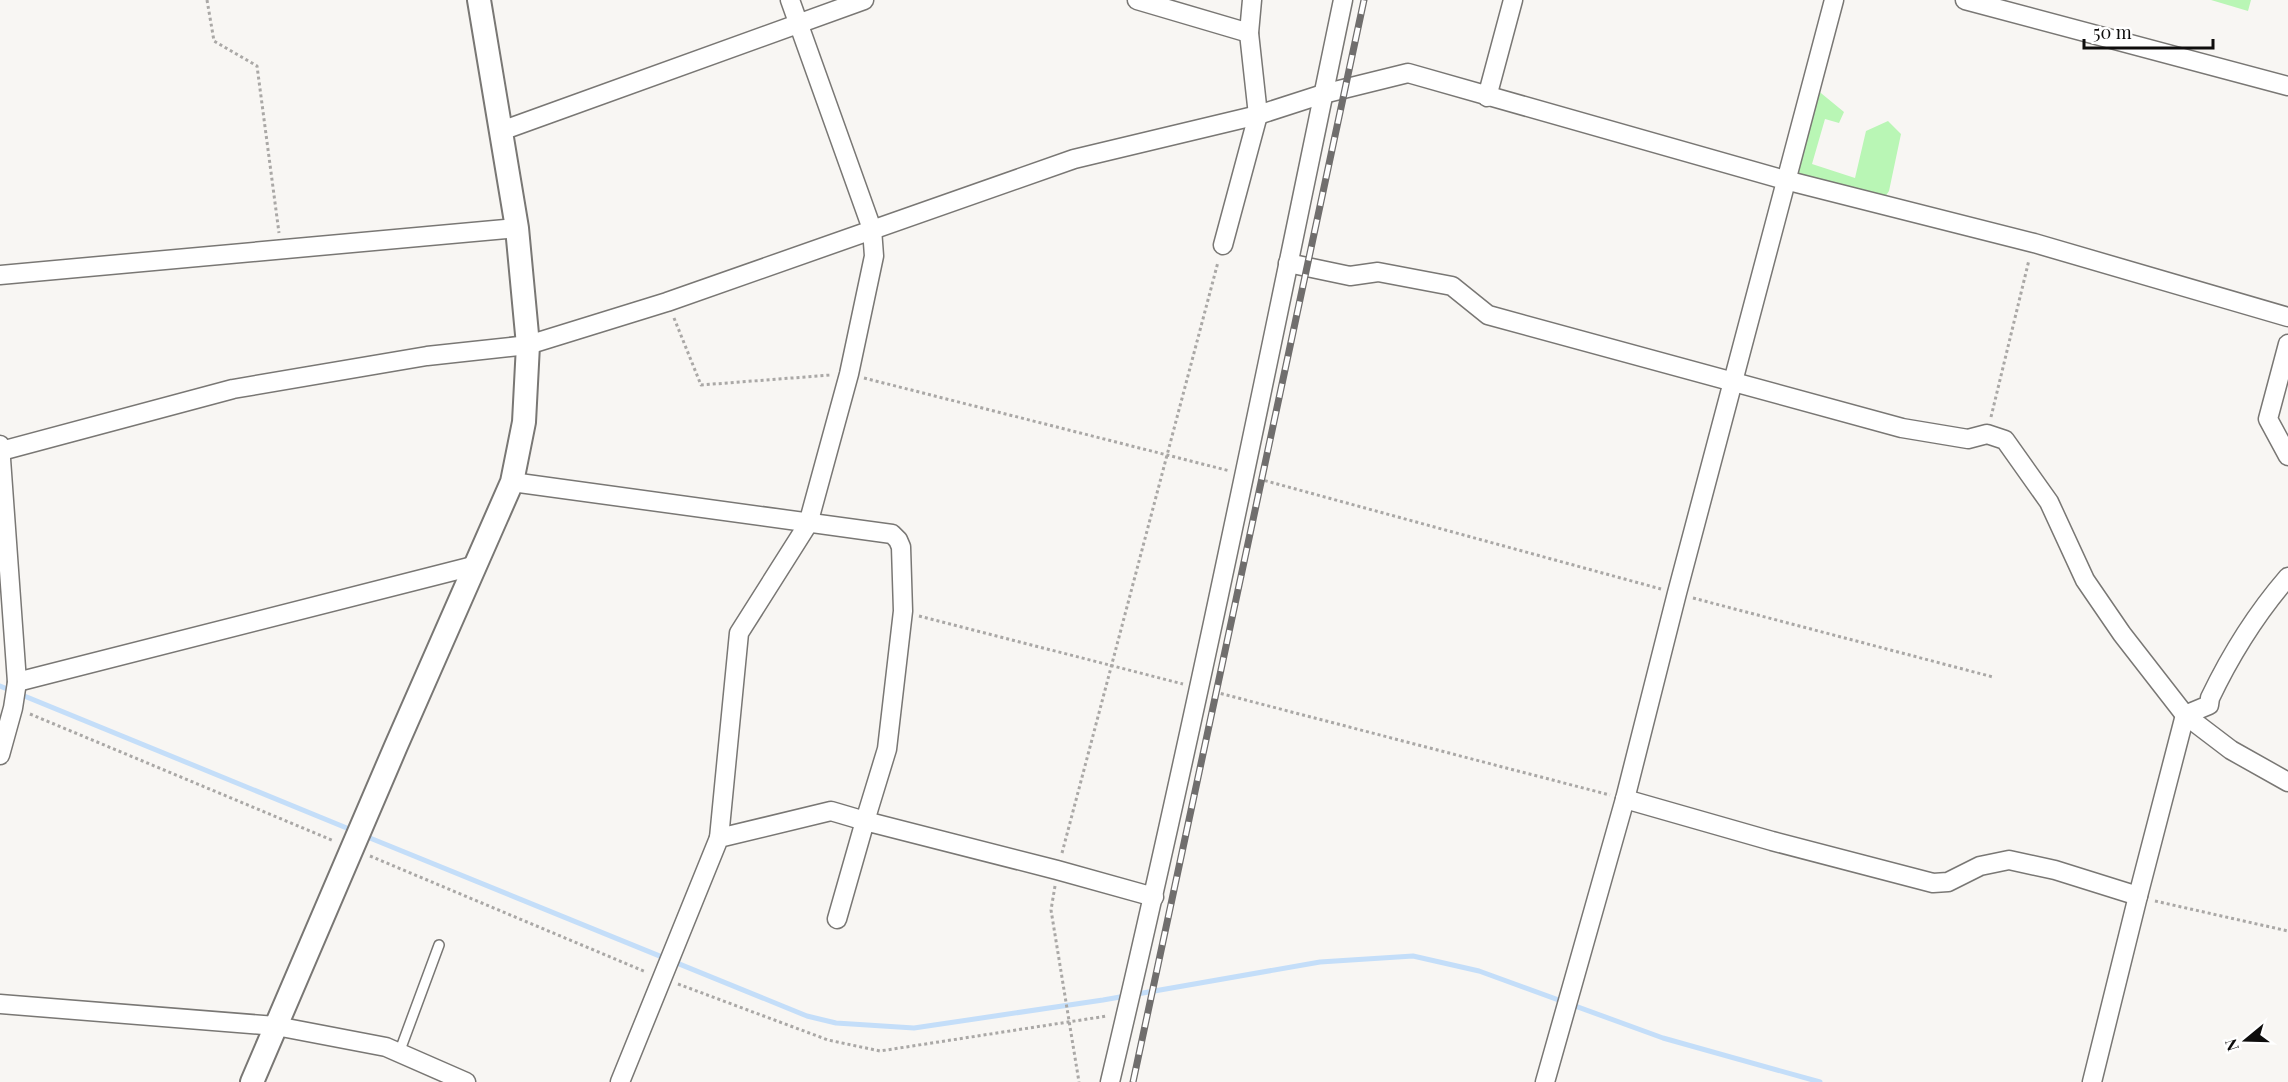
<svg xmlns="http://www.w3.org/2000/svg" width="2288" height="1082" viewBox="0 0 2288 1082" font-family="'Playfair Display',serif">
<rect width="100%" height="100%" fill="#f8f6f3"/>
<g fill="#b9f6b5">
<path d="M2211,0H2251L2248,11Z"/>
<path d="M1816,89L1844,112L1839,123L1825,119L1812,164L1855,178L1866,131L1888,121L1901,134L1889,191L1883,200L1793,177Z"/>
</g>
<g fill="none" stroke-linecap="round" stroke-linejoin="round">
<g stroke="#c4def9" stroke-width="5">
<path d="M0,686L354,831"/>
<path d="M365,836L807,1016L836,1023L914,1028L1103,1000L1320,962L1413,956L1479,971L1663,1038L1820,1082"/>
</g>
<defs>
<path id="service" d="M399,1053L439,945"/>
<g id="minor">
<path d="M1137,0L1249,33"/>
<path d="M1965,0L2288,86"/>
<path d="M1487,97L1513,0"/>
<path d="M501,131L864,0"/>
<path d="M1223,245L1258,115L1249,33L1252,0"/>
<path d="M1288,263L1350,276L1378,272L1452,286L1488,315L1902,428L1968,439L1987,434L2005,440L2049,502L2085,580L2122,634L2185,715L2231,750L2288,782"/>
<path d="M0,275L517,228"/>
<path d="M2288,344L2268,419L2288,456"/>
<path d="M0,445L17,682L13,708L0,755"/>
<path d="M1,451L233,389L427,356L528,345L667,302L1074,159L1258,115L1323,94L1408,73L1785,180L2034,243L2288,317"/>
<path d="M512,482L892,534L898,540L901,547L903,611L887,749L865,821L831,811L719,838L620,1082"/>
<path d="M17,682L477,565"/>
<path d="M2185,715L2209,705L2210,698C2231,654 2256,614 2288,577"/>
<path d="M1625,799L1772,841L1933,883L1948,882L1980,866L2009,860L2055,870L2138,896"/>
<path d="M719,838L739,633L808,524L849,374L874,256L872,229L790,0"/>
<path d="M837,919L865,821L1057,870L1154,897"/>
<path d="M0,1004L276,1026L386,1047L466,1082"/>
<path d="M1110,1082C1195,723 1268,361 1343,0"/>
<path d="M1545,1082L1625,799L1677,593L1834,0"/>
<path d="M2092,1082L2138,896L2185,715"/>
</g>
<path id="tertiary" d="M252,1082L396,746L512,482L524,422L528,345L517,228L479,0"/>
</defs>
<use href="#service" stroke="#797774" stroke-width="12"/>
<use href="#minor" stroke="#797774" stroke-width="21"/>
<use href="#tertiary" stroke="#797774" stroke-width="26"/>
<g stroke="#aaa8a6" stroke-width="3" stroke-dasharray="3 3" stroke-linecap="butt">
<path d="M207,0L214,41L257,66L279,233"/>
<path d="M674,318L701,385L831,375"/>
<path d="M864,378L1230,471"/>
<path d="M1991,417L2029,260"/>
<path d="M1259,479L1661,589"/>
<path d="M1693,598L1993,677"/>
<path d="M919,616L1183,684"/>
<path d="M1215,692L1610,795"/>
<path d="M30,714L334,841"/>
<path d="M1062,853L1218,262"/>
<path d="M370,856L646,972"/>
<path d="M1055,886L1051,910L1079,1082"/>
<path d="M2155,901L2288,931"/>
<path d="M678,984L828,1040L880,1051L1107,1016"/>
</g>
<use href="#service" stroke="#fff" stroke-width="9"/>
<use href="#minor" stroke="#fff" stroke-width="18"/>
<use href="#tertiary" stroke="#fff" stroke-width="22"/>
<defs>
<path id="rail" d="M1133,1082L1364,0"/>
</defs>
<use href="#rail" stroke="#706e6d" stroke-width="7"/>
<use href="#rail" stroke="#fff" stroke-width="4.5" stroke-dasharray="14" stroke-linecap="butt"/>
</g>
<g transform="translate(2246 1040) rotate(251)" stroke="#ffffff" stroke-width="4.5" paint-order="stroke">
<path d="M0-4.5L10 22L0 15L-10 22Z" fill="#0e0d0c"/>
<text y="-9" font-size="16" font-weight="bold" text-anchor="middle" fill="#0e0d0c">N</text>
</g>
<path d="M2084 39v9h129v-9" fill="none" stroke="#0e0d0c" stroke-width="3"/>
<text x="2093" y="39" font-size="18" fill="#0e0d0c" stroke="#ffffff" stroke-width="4.5" paint-order="stroke">50 m</text>
</svg>
